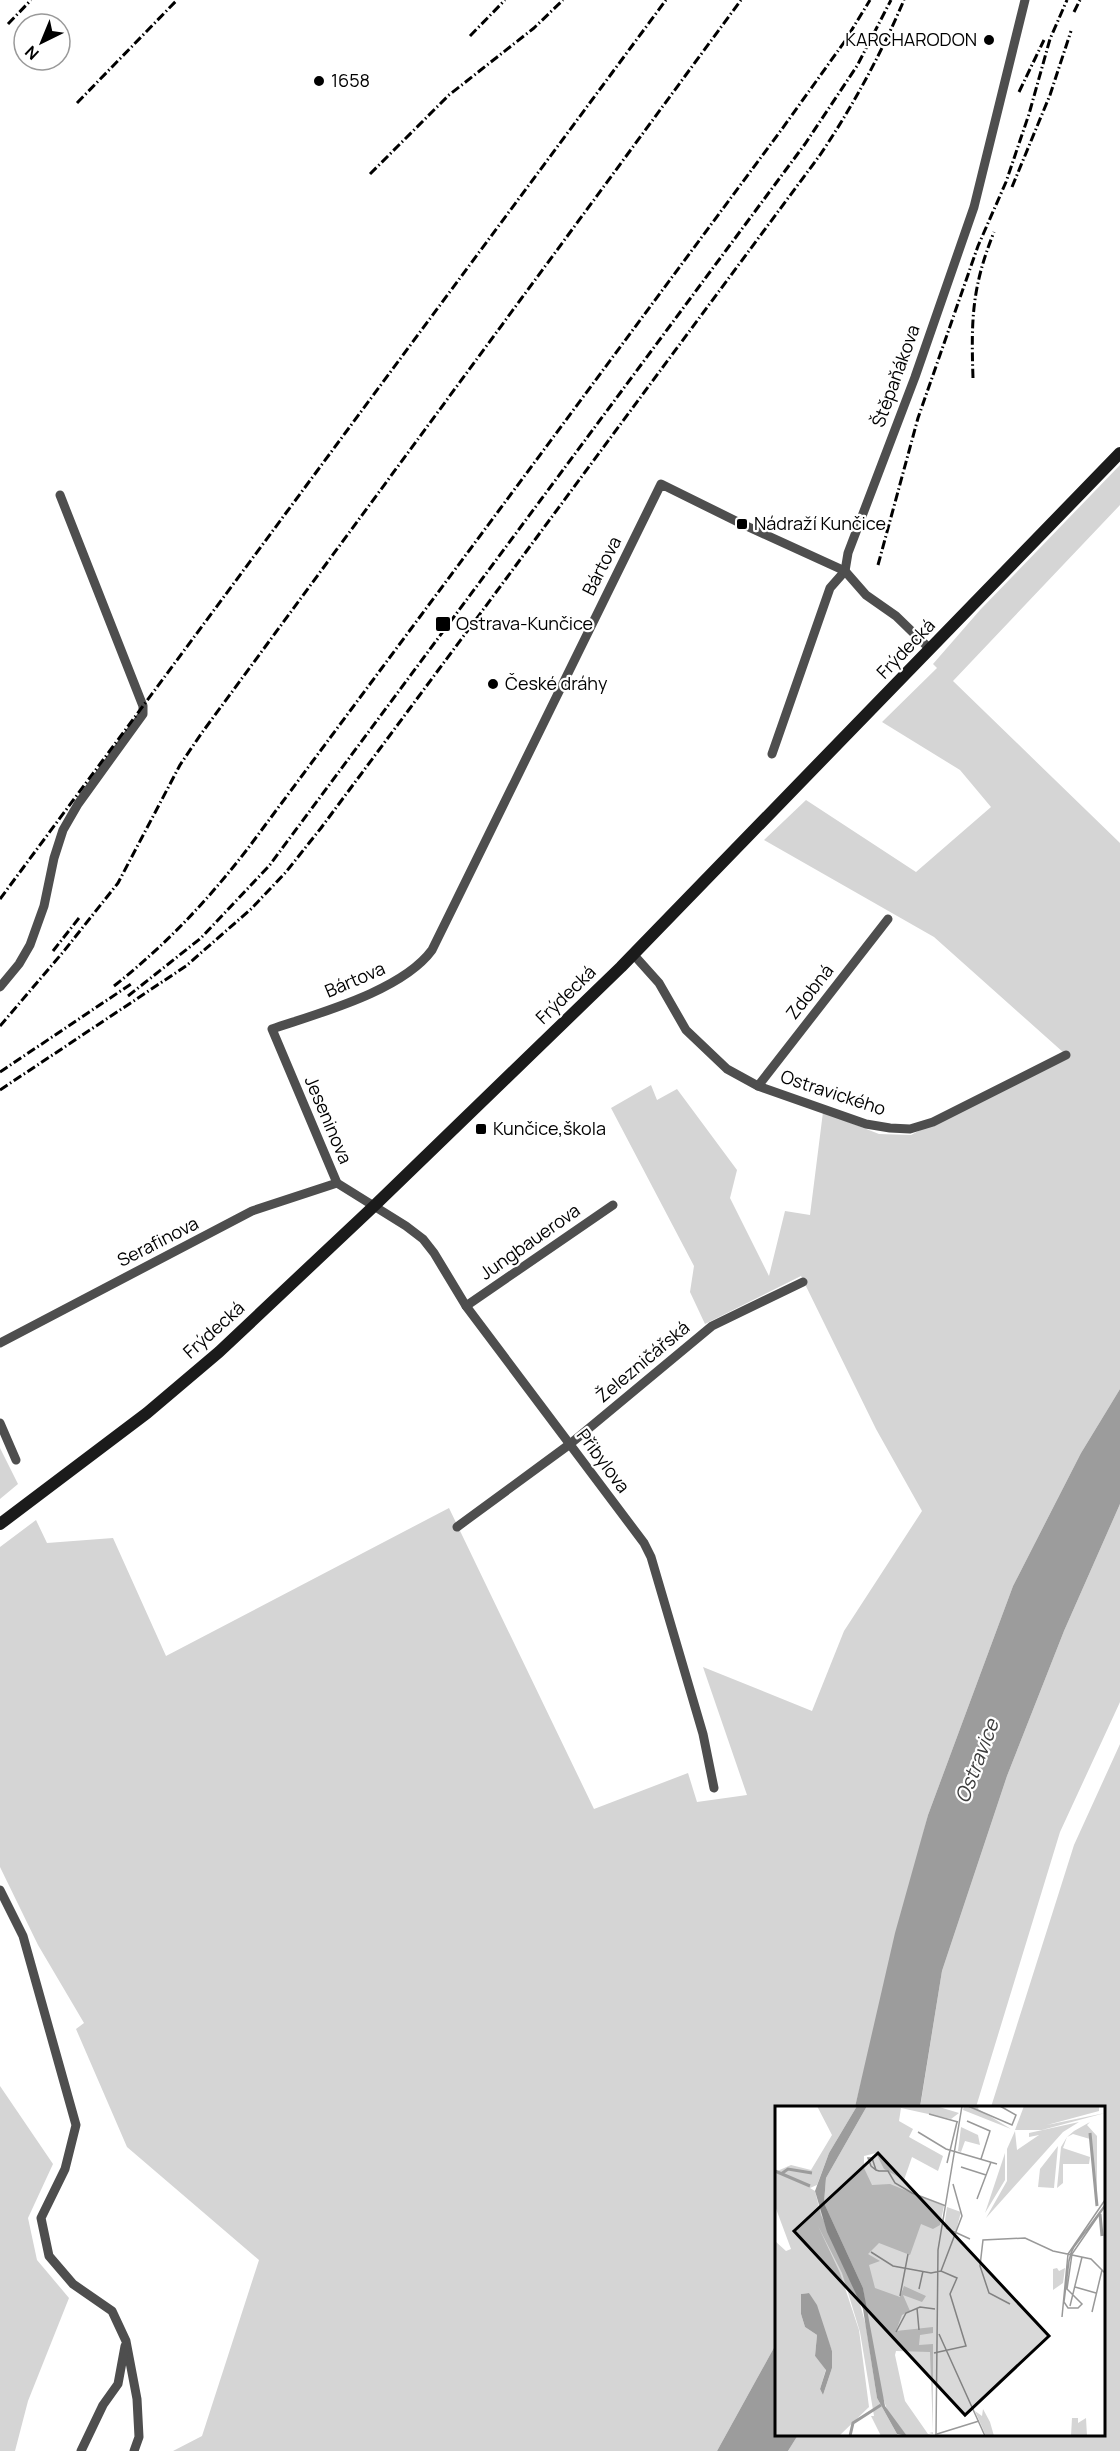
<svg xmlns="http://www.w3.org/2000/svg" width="1120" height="2451" viewBox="0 0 1120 2451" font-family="Manrope,sans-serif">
<rect width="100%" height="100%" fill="#fff"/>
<g fill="#d5d5d5">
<path d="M1120,465V505L953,681L1120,843V1389L1081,1453L1013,1586L928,1815L855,2107L776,2108V2344L717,2451H173L202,2436L259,2260L127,2147L76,2029L84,2023L38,1945L0,1867V1547L36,1520L47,1543L113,1538L166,1656L449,1508L594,1809L688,1773L697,1802L747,1795L703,1667L812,1711L844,1631L922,1511L876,1429L801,1276L705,1324L690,1292L694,1266L611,1108L651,1085L657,1100L677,1089L737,1170L730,1198L769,1276L785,1211L810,1215L823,1112L879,1134L911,1135L1064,1053L934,937L764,840L806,800L916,872L991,807L960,770L882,722L937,668L933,664L980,610Z"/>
<path d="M0,1448L18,1484L0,1499Z"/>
<path d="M1120,1504V1702L1060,1832L976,2107L920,2108L942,1971L1007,1776L1064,1631Z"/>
<path d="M1120,1744V2451H788L798,2435L1104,2434V2108L991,2107L1074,1845Z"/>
<path d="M0,2086L53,2164L28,2218L37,2260L69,2298L28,2401L15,2451H0Z"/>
</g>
<g fill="#9c9c9c">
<path d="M1120,1389V1504L1064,1631L1007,1776L942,1971L920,2107H855L895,1933L928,1815L1013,1586L1081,1453Z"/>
<path d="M776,2344V2434L798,2435L788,2451H717Z"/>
</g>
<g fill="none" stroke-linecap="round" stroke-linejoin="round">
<g stroke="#4e4e4e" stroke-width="9">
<path d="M772,754L830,588L845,571L848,553L915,377L974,207L1025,0"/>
<path d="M633,954L659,983L686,1030L727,1069L758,1086L866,1124L890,1128L910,1129L933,1122L1066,1055"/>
<path d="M0,987L19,964L30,945L44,906L54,858L63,830L78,804L143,714V706L60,495"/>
<path d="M758,1086L888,919"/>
<path d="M466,1306L613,1205"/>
<path d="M0,1343L252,1211L337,1183"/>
<path d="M0,1423L16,1460"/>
<path d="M457,1527L570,1444L712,1326L803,1282"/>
<path d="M714,1788L703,1734L651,1557L644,1543L466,1306L434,1253L423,1239L406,1226L337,1183L272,1029C319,1013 402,991 432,950L661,484L742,524L845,571L866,595L896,616L930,649"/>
<path d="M0,1890L23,1936L76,2125L65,2169L41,2218L49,2256L73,2284L112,2311L126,2341L137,2399L139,2437L134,2451"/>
<path d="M81,2451L103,2405L118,2384L125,2346"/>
</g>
<path stroke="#1b1b1b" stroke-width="12" d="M0,1524L147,1413L219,1352L373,1207L621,967L1120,453"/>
<g stroke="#000" stroke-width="3" stroke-dasharray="9 3 1.5 3" stroke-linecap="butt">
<path d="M1074,12L1080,0"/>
<path d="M8,24L31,0"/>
<path d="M470,36L505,0"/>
<path d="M1019,92L1044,40"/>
<path d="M77,103L177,0"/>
<path d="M370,174L449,95L534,28L563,0"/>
<path d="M1012,187L1050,95L1071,31"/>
<path d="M973,378C971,319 972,287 994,232"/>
<path d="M878,565L918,418L978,246L1006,182L1029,114L1050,39L1067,0"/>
<path d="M0,899L666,0"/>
<path d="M53,951L79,918"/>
<path d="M114,986C167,944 208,900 249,847L782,129L845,41L870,0"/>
<path d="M128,996L201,938L269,866L805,144L857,66L891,0"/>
<path d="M0,1026L64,951L118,883L180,765L201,734L741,0"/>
<path d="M0,1072L131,984"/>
<path d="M0,1090L186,966L251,909L286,872L321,828L471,626L820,155C853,106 881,54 904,0"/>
</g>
</g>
<g fill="#000" stroke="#fff" stroke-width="2">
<circle cx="989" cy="40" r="6"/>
<circle cx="319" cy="81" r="6"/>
<rect x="736" y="518" width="12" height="12" rx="3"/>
<rect x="435" y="616" width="16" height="16" rx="3"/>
<circle cx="493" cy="684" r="6"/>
<rect x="475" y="1123" width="12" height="12" rx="3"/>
</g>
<g text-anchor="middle" stroke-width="4.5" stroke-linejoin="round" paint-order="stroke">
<g font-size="18" fill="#000" stroke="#fff" text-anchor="start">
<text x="977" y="46" text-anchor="end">KARCHARODON</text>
<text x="331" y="87">1658</text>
<text x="754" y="530">Nádraží Kunčice</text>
<text x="456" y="630">Ostrava-Kunčice</text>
<text x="505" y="690">České dráhy</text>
<text x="493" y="1135">Kunčice,škola</text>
</g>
<g font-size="18" fill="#000" stroke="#fff">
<text transform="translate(896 376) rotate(-70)" y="6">Štěpaňákova</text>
<text transform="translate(602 566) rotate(-63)" y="6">Bártova</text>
<text transform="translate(906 649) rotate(-46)" y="6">Frýdecká</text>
<text transform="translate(355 980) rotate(-23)" y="6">Bártova</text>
<text transform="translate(810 992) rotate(-52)" y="6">Zdobná</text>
<text transform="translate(566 995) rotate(-44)" y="6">Frýdecká</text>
<text transform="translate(833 1093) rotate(18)" y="6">Ostravického</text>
<text transform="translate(328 1120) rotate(67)" y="6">Jeseninova</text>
<text transform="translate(158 1242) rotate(-27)" y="6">Serafinova</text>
<text transform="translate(530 1242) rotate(-35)" y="6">Jungbauerova</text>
<text transform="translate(214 1330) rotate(-42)" y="6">Frýdecká</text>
<text transform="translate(643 1362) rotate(-40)" y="6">Železničářská</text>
<text transform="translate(603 1461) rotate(53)" y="6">Přibylova</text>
</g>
<g font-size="20" font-style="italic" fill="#3d3d3d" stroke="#fff">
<text transform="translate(977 1761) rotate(-69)" y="7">Ostravice</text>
</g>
</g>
<g transform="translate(775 2106)">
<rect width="330" height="330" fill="#fff"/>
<path d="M42,0H82L54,47L42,79L35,82L40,85L46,109L81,183L91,220L102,292L123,330H106L96,310H99L85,226L67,167L43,120L65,167L84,224L94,301L64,330H0V135L11,145L16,143L0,100V66L16,59L36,64L57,29ZM34,187L57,245V262L48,289L45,283L51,263L40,250L42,229L30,221L26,208V188ZM92,0H161L184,7L176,13L126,2L124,15L138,23L134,31L168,50L163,65L137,51L129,74L109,63L101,47L89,50V62L97,79L115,78L169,100L165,119L158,123L146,118L135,149L104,137L93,148L105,155L94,159L100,182L125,191L129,180L151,190L147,196L128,189L135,205L127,209L121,225L158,221V227L145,229L144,239L158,238V328L154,327L158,326L155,246L121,245L120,249L130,295L153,328L159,330H132L113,307L102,273L88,182L49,97L51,72ZM189,0H204L203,3L236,23L188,4ZM249,0H324V5L272,19L330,7L267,24H240ZM304,16L288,26L211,112L232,75V43L240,25L242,44L264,29L254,31V27ZM315,16L312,19L322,30V102L315,33L298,28L292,31L288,42L315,51L314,58H288V77L282,82L286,41L292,31L299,25ZM186,21L203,29L205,39L190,35L186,46L183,45ZM283,40L279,82L263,81L265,63ZM230,47V74L210,107ZM172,101L186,106L181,125L169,121ZM282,162L284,165L290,162L288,177L278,184V163ZM208,303L215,316L219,330H211L200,305L207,310ZM297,312H303V317L311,312L312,330H296Z" fill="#d5d5d5" fill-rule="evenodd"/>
<path d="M82,0H92L51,72L49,97L88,182L110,300L132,330L122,328L102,292L88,203L52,126L40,85L54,47ZM34,187L42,199L57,245V262L48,289L45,283L51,264L40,250L42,229L30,221L26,208V188Z" fill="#9c9c9c"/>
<path fill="none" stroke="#9c9c9c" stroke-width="3" d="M315,27L322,100M0,65L35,80M6,68L13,63L37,67M325,108L327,130M75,330L78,317L106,299"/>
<path fill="none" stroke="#999" stroke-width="1.5" d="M193,0L237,19L241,9L225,0M154,8L183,16M192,15L215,25L206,53M143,26L171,43L222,58M172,57L182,16M186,61L211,69M101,64L97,52H93L96,60L101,64L104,65H113L120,77L137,87L171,100M202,93L216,56M330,99L316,118L299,141L296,147L294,155L289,196L293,202H303L307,198L292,183L297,148L330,100M171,122L195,133M96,146L118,160L156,167L166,165L182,172L175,188L191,240L159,247M166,165L187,110L178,78M300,181L321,187M144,183L148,165M125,190L133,148M235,198L214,187L205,160L208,134L250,132L278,145L316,153L330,167M295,200L307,151M142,202L144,224M317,206L327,164M287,211L293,148L330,94M121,226L131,207L145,201L160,203M164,228L210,330M162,328L204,315M161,330L163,144L187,0"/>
<path fill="#000" fill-opacity="0.15" stroke="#000" stroke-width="3" d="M103,47L274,230L190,309L19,125Z"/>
<rect width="330" height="330" fill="none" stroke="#000" stroke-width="3"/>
</g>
<g transform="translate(42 42) rotate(223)"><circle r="28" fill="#ffffff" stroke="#999999" stroke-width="1.5"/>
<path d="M0-4.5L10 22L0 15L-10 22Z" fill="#000000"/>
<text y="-9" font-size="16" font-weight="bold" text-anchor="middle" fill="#000000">N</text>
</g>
</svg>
